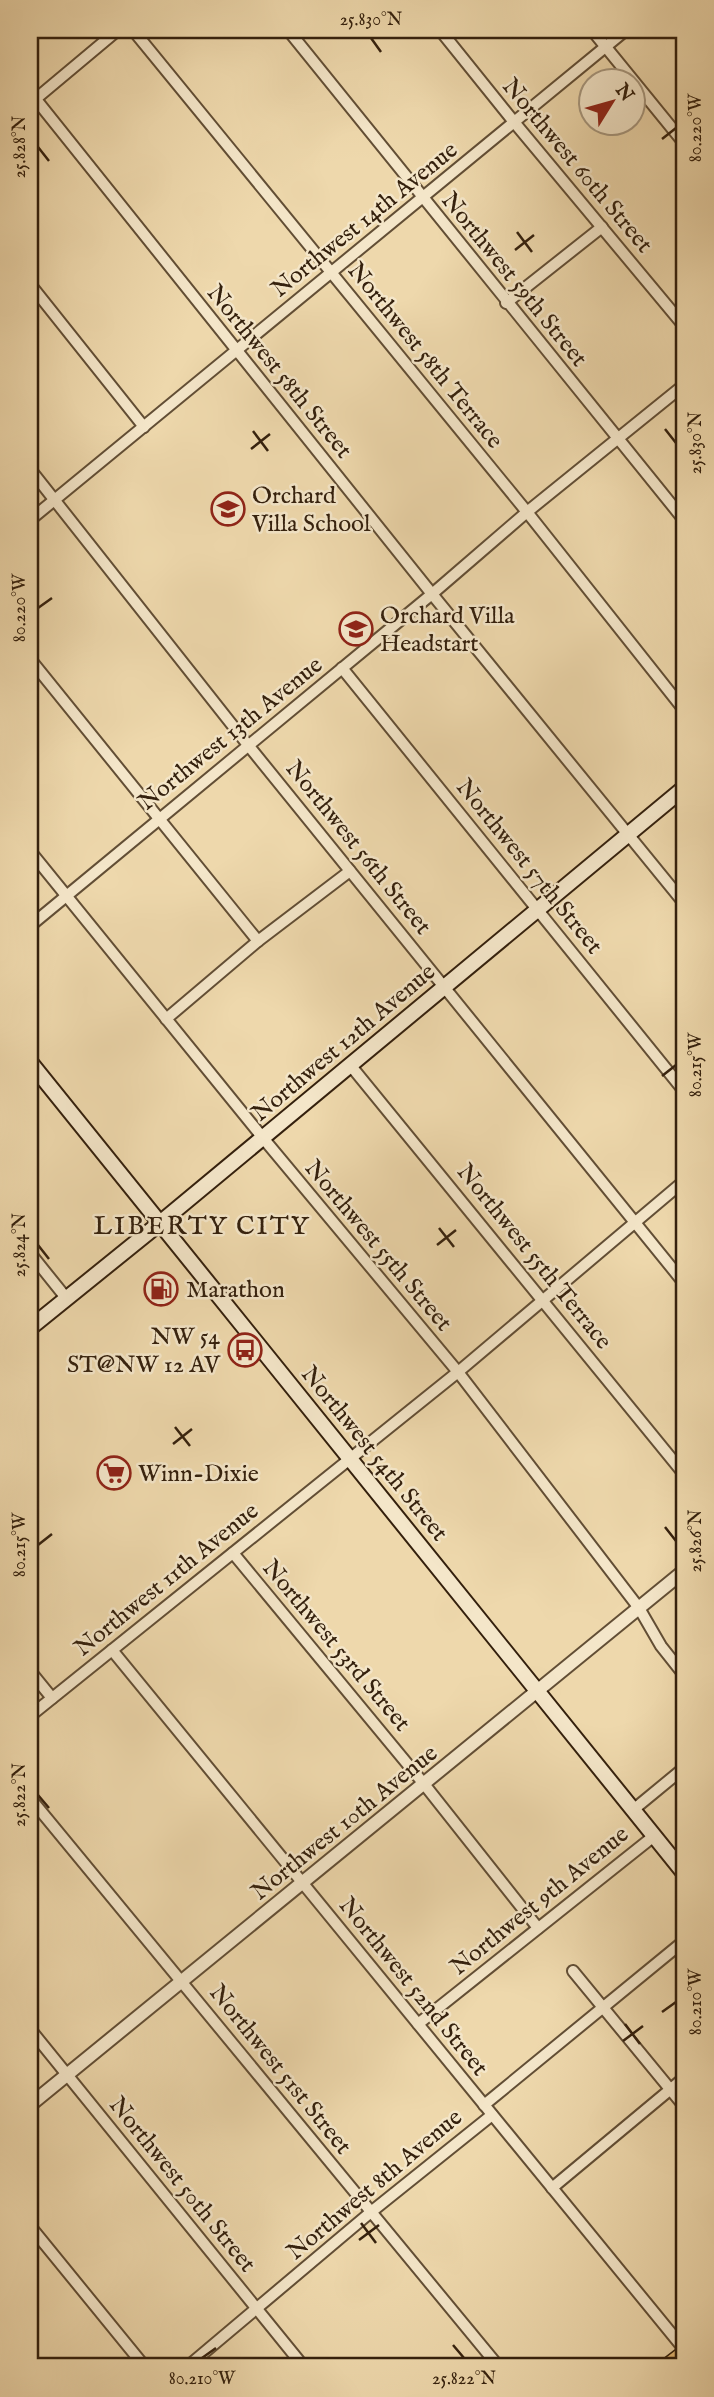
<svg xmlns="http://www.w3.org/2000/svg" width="714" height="2397" viewBox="0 0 714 2397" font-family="'IM FELL English',serif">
<rect width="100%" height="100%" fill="#eed8ac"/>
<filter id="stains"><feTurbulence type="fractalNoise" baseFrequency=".00286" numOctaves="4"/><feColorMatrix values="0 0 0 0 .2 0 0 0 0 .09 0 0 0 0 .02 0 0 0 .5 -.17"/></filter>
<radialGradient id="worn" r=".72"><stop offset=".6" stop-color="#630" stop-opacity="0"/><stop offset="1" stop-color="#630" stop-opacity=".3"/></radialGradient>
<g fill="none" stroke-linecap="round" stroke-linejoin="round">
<defs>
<g id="minor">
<path d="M133,30L527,512L684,710"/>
<path d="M288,30L684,520"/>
<path d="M440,30L514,122L684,326"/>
<path d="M592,30L684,143"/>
<path d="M30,92L432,594L684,903"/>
<path d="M32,102L118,30"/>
<path d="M30,284L144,427"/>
<path d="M506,303L602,227"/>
<path d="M30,469L248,745L684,1283"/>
<path d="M30,520L626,30"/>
<path d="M30,659L258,941"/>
<path d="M342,668L684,1091"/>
<path d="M30,851L263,1138L458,1372L639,1608L661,1646L684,1675"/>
<path d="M30,926L432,594L527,512L684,385"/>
<path d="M166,1019L258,941L350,871"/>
<path d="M351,1066L684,1474"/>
<path d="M30,1253L67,1299"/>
<path d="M233,1553L424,1784L538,1928"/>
<path d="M112,1650L684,2349"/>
<path d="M30,1671L52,1698"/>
<path d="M30,1716L458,1372L684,1181"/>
<path d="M30,1798L499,2367"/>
<path d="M633,1810L684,1768"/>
<path d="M573,1971L684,2106"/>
<path d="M418,2024L654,1836"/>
<path d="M30,2029L304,2367"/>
<path d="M484,2105L684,1941"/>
<path d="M552,2188L684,2078"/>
<path d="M30,2226L145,2367"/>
<path d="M187,2367L371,2212L492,2115"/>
</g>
<path id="tertiary" d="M30,2105L684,1571"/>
<g id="secondary">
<path d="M30,1062L684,1873"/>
<path d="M30,1328L160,1223L684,788"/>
</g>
<path id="primary" d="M667,2367L684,2354"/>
</defs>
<use href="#minor" stroke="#624e35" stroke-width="14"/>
<use href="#tertiary" stroke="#624e35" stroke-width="16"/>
<use href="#secondary" stroke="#34200d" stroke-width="18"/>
<use href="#primary" stroke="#34200d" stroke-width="19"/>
<use href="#minor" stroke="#f4e6c9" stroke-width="10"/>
<use href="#tertiary" stroke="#f4e6c9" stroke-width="12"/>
<use href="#secondary" stroke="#f4e6c9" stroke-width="14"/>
<use href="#primary" stroke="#e7bc76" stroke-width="16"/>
</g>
<path fill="none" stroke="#34200d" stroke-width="2.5" d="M371,38L381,52M662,139L676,128M38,147L49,161M517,232L532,252M515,250L534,235M665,429L676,443M253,431L268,451M251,449L270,434M38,608L52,598M662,1076L676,1065M439,1228L454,1247M38,1245L49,1259M437,1245L456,1230M175,1427L190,1446M173,1444L192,1429M665,1527L676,1541M38,1545L52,1534M38,1795L49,1808M662,2012L676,2002M625,2024L640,2044M623,2041L643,2026M361,2223L376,2243M359,2240L379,2225M453,2345L464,2358M202,2358L216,2348"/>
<defs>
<symbol id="school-ring" viewBox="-11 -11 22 22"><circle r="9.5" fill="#f4e6c9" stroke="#8f2418" stroke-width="1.5"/><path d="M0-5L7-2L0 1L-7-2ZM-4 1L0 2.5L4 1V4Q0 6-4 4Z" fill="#8f2418"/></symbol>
<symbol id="fuel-ring" viewBox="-11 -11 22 22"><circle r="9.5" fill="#f4e6c9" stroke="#8f2418" stroke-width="1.5"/><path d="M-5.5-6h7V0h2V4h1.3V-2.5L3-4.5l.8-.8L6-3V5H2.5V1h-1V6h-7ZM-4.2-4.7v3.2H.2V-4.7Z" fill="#8f2418"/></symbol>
<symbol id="bus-ring" viewBox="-11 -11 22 22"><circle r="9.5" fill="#f4e6c9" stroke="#8f2418" stroke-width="1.5"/><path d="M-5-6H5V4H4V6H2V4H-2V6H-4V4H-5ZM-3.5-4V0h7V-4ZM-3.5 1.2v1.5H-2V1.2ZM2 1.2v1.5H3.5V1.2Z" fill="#8f2418"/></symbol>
<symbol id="supermarket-ring" viewBox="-11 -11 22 22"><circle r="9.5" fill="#f4e6c9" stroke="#8f2418" stroke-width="1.5"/><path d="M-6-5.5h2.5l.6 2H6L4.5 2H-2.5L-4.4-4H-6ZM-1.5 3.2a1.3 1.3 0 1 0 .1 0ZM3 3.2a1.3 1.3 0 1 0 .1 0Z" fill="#8f2418"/></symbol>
</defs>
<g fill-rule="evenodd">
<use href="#school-ring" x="209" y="490" width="38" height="38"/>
<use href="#school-ring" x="337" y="610" width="38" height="38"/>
<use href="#fuel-ring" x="142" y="1270" width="38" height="38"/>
<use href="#bus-ring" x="226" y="1331" width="38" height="38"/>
<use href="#supermarket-ring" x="95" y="1454" width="38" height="38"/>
</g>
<g text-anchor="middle" stroke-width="5" stroke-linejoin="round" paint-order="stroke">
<g font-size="24" fill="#34200d" stroke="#f4e6c9">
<text transform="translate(578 165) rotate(50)" y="8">Northwest 60th Street</text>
<text transform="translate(364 219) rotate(-39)" y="8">Northwest 14th Avenue</text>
<text transform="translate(515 279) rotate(51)" y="8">Northwest 59th Street</text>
<text transform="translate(426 355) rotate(51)" y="8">Northwest 58th Terrace</text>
<text transform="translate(280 371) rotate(51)" y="8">Northwest 58th Street</text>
<text transform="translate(230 733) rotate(-39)" y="8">Northwest 13th Avenue</text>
<text transform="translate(359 847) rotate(51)" y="8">Northwest 56th Street</text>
<text transform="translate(530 866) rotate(51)" y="8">Northwest 57th Street</text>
<text transform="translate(343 1042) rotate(-40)" y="8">Northwest 12th Avenue</text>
<text transform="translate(379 1245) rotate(50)" y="8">Northwest 55th Street</text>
<text transform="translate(535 1256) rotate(51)" y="8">Northwest 55th Terrace</text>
<text transform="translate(375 1453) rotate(51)" y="8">Northwest 54th Street</text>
<text transform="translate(166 1579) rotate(-39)" y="8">Northwest 11th Avenue</text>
<text transform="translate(337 1645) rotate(50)" y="8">Northwest 53rd Street</text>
<text transform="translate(344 1822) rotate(-39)" y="8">Northwest 10th Avenue</text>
<text transform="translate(539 1900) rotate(-39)" y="8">Northwest 9th Avenue</text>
<text transform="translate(414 1986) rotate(51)" y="8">Northwest 52nd Street</text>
<text transform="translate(281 2069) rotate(51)" y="8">Northwest 51st Street</text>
<text transform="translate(183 2184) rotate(51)" y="8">Northwest 50th Street</text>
<text transform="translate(374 2184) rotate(-40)" y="8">Northwest 8th Avenue</text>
</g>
<g font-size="24" fill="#34200d" stroke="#f4e6c9" text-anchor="start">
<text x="252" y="503">Orchard<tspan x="252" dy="28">Villa School</tspan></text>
<text x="380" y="623">Orchard Villa<tspan x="380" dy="28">Headstart</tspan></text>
<text x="186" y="1297">Marathon</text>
<text x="220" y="1344" text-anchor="end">NW 54<tspan x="220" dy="28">ST@NW 12 AV</tspan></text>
<text x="138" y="1481">Winn-Dixie</text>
</g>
<g font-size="26" letter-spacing="2" fill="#34200d" stroke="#f4e6c9">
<text x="202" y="1234">LIBERTY CITY</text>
</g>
</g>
<rect width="714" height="2397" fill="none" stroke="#eed8ac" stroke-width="77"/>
<g transform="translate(612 102) rotate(53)"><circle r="33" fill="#f4e6c9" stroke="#a7977e" stroke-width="2"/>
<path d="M0-5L12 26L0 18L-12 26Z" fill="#8f2418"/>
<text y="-10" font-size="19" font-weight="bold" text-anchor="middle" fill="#34200d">N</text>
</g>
<rect x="38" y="38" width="638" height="2320" fill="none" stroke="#34200d" stroke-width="2.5"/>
<g font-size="18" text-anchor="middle" fill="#34200d">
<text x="371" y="25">25.830°N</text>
<text transform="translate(695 128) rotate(-90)" y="6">80.220°W</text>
<text transform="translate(19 147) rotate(-90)" y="6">25.828°N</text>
<text transform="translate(695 443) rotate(-90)" y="6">25.830°N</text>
<text transform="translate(19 608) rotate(-90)" y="6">80.220°W</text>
<text transform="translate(695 1065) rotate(-90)" y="6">80.215°W</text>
<text transform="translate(19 1245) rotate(-90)" y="6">25.824°N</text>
<text transform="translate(695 1541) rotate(-90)" y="6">25.826°N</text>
<text transform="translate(19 1545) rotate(-90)" y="6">80.215°W</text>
<text transform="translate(19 1795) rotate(-90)" y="6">25.822°N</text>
<text transform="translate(695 2002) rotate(-90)" y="6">80.210°W</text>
<text x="202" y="2384">80.210°W</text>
<text x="464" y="2384">25.822°N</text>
</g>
<rect width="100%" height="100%" filter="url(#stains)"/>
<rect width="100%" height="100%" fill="url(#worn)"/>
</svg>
